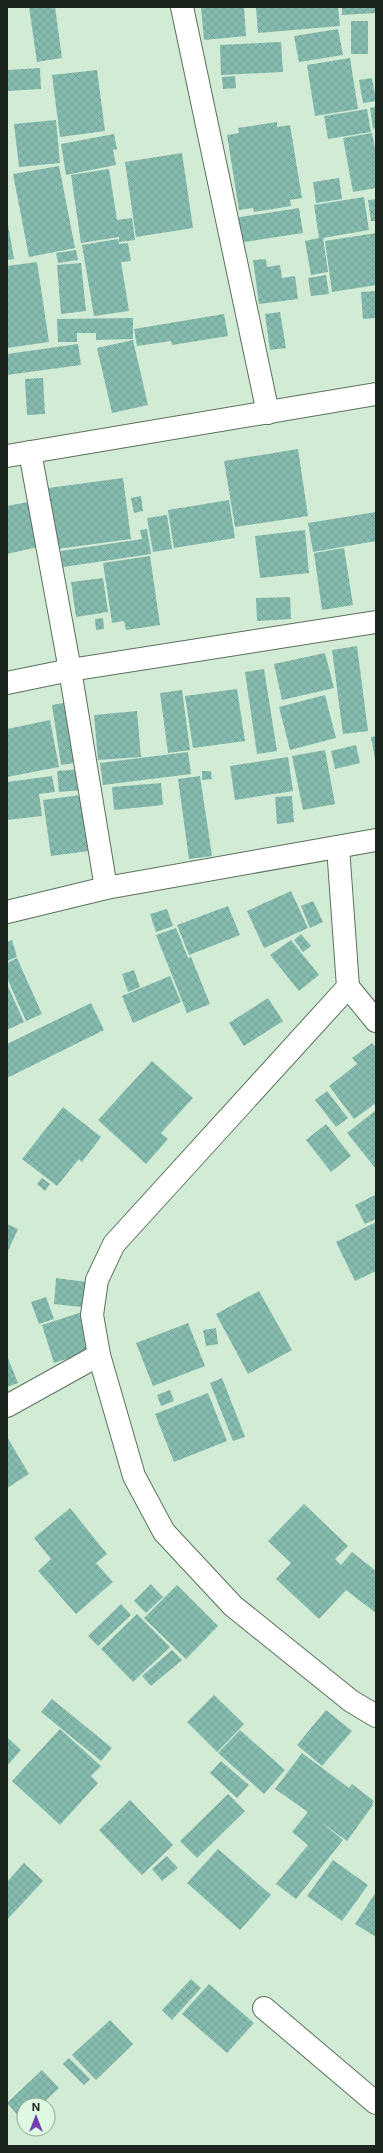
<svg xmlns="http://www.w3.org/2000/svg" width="383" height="2153" viewBox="0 0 383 2153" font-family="Inter,sans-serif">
<defs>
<pattern id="building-cross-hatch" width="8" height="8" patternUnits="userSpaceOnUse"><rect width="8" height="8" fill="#86bcaf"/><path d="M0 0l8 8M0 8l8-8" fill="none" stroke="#73a196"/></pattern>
</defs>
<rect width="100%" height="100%" fill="#d2ebd4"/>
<g fill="url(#building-cross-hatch)">
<path d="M29,7H55L62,58L37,62Z"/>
<path d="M201,7H244L246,36L204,40Z"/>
<path d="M256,7H338L340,26L258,33Z"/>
<path d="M342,7H376V13L342,15Z"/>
<rect x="351" y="21" width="17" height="33"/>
<path d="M338,29L343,55L299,62L294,36Z"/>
<path d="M281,42L283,72L221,75L220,45Z"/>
<path d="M350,58L358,109L315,116L307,65Z"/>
<path d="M40,68L41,89L7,91V70Z"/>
<path d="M97,70L105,131L60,137L52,75Z"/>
<path d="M235,76L236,88L223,89L222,77Z"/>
<path d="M372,78L376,101L363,103L359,80Z"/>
<path d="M376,107V128L373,129L370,108Z"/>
<path d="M367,109L371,132L328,139L324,116Z"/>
<path d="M56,120L60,163L19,167L14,124Z"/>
<path d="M277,122V127L290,125L302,198L290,200L291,206L254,212L253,208L239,210L227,135L239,133L238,128Z"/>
<path d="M372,133L376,153V188L353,192L343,138Z"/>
<path d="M114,134L117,149L113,150L116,165L66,175L61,144Z"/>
<path d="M182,153L193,228L136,237L125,162Z"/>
<path d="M59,166L75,248L29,257L13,174Z"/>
<path d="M109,169L117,220L132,218L135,240L119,242V237L81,243L71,175Z"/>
<path d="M339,178L342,199L316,203L313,182Z"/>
<path d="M364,197L369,230L323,238L328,272L311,275L305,241L319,238L314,205Z"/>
<path d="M376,199V221H371L368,200Z"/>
<path d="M299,208L303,233L238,243L234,218Z"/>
<path d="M7,219L14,259L7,260Z"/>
<path d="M376,233V285L332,292L325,241Z"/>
<path d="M118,239L119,244L128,243L131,261L121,262L129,311L94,316L82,245Z"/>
<path d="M76,250L78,260L58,263L56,253Z"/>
<path d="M266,259L267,267L280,265L282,278L295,276L298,299L259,304L253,260Z"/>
<path d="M37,262L49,342L7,348V266Z"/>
<path d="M81,263L86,311L61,314L57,265Z"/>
<path d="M326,275L329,294L311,296L308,278Z"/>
<path d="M376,291V318L363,319L361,292Z"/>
<path d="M280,312L286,348L270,350L265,314Z"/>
<path d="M224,314L228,336L172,345L171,341L137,346L134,329Z"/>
<path d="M133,318V339L96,340V333H77V342H58L57,319Z"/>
<path d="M133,340L148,405L112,413L97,348Z"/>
<path d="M78,344L81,365L7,375V354Z"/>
<path d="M43,378L45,414L27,415L25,379Z"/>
<path d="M298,449L308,516L235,527L224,461Z"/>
<path d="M123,478L131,539L57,549L48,488Z"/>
<path d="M141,496L143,511L134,513L131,498Z"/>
<path d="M229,500L235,538L174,548L168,510Z"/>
<path d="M28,502L38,547L7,554V506Z"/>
<path d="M376,512V541L313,552L308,523Z"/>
<path d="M167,515L172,549L153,552L147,518Z"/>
<path d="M147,529L151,554L63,567L61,551L142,539L140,530Z"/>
<path d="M305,530L309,573L260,578L255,536Z"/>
<path d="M344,548L353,605L322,610L314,553Z"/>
<path d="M150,556L160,625L126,630L124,621L112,623L103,563Z"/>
<path d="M103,578L108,612L76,617L71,582Z"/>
<path d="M290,597L291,619L257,621L256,598Z"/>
<path d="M103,618L104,629L96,630L95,619Z"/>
<path d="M357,646L368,731L343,734L332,650Z"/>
<path d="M325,653L334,688L282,700L274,664Z"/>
<path d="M264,669L277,751L257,754L245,672Z"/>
<path d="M237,689L245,741L193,748L185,696Z"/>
<path d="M182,690L190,750L168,753L160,693Z"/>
<path d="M325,695L336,738L290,750L279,707Z"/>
<path d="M73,701L83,762L61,765L52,705Z"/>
<path d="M137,711L141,757L98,760L94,715Z"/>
<path d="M50,720L59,767L7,777V729Z"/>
<path d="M376,736V759H375L371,737Z"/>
<path d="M356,745L360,763L335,769L331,751Z"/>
<path d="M325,750L335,804L303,810L292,756Z"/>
<path d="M188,752L191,774L103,785L100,763Z"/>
<path d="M288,757L293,791L235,800L230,766Z"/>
<path d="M81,769L83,790L59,792L57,771Z"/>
<path d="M202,771H211L212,779L202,780Z"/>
<path d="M52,776L55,792L39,794L42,816L7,820V782Z"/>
<path d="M200,776L212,856L189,859L178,779Z"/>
<path d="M161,783L163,805L114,810L112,787Z"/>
<path d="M88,794L96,850L51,856L43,800Z"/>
<path d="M292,796L294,822L277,824L275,797Z"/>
<path d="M291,891L308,928L264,948L247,911Z"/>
<path d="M313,901L323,922L310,928L301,906Z"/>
<path d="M228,906L240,935L189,955L177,925Z"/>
<path d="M167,909L173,926L156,932L150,914Z"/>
<path d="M176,928L188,958L191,957L210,1004L187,1013L156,935Z"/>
<path d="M301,934L311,946L303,952L294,940Z"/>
<path d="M12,940L17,957L7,961V942Z"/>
<path d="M291,940L319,975L299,991L270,955Z"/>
<path d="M17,958L42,1014L26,1021L7,978V963Z"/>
<path d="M134,970L140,987L128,992L122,974Z"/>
<path d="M170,976L181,1002L133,1023L122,996Z"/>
<path d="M7,984L24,1022L7,1030Z"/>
<path d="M268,998L283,1021L244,1046L229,1023Z"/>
<path d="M91,1003L104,1030L7,1078V1044Z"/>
<path d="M372,1043L376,1048V1103L354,1119L329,1086L357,1064L352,1058Z"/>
<path d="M152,1061L193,1098L161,1133L168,1139L146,1164L98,1120Z"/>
<path d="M327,1091L348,1118L336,1127L315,1100Z"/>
<path d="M63,1107L101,1137L82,1162L79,1159L57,1186L22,1159Z"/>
<path d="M376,1110V1169L347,1133Z"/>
<path d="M326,1124L351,1156L331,1172L306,1140Z"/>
<path d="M42,1178L50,1184L45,1191L37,1184Z"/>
<path d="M375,1195L376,1219L365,1224L355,1205Z"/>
<path d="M376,1222V1271L355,1281L336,1242Z"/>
<path d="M7,1224L18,1229L7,1253Z"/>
<path d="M56,1278L94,1283L91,1308L54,1304Z"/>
<path d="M259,1291L292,1350L248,1374L216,1314Z"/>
<path d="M46,1297L54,1319L39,1324L31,1302Z"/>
<path d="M85,1311L97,1349L54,1363L42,1325Z"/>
<path d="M188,1323L205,1366L153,1386L136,1343Z"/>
<path d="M216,1328L218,1344L206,1346L203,1330Z"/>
<path d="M7,1356L18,1383L7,1387Z"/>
<path d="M222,1378L245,1437L233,1441L210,1383Z"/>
<path d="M170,1390L174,1401L161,1406L157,1395Z"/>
<path d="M208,1393L227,1441L174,1462L155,1414Z"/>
<path d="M7,1437L29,1474L7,1488Z"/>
<path d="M304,1504L348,1546L335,1559L341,1565L352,1552L376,1571V1613L346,1590L319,1619L276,1579L291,1563L268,1541Z"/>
<path d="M70,1508L107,1554L96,1563L113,1582L76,1614L38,1571L51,1559L34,1538Z"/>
<path d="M151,1584L163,1597L146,1613L134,1601Z"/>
<path d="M177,1585L218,1626L186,1659L144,1618Z"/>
<path d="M121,1604L131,1615L98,1646L88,1636Z"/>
<path d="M137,1614L170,1647L133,1682L101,1649Z"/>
<path d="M172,1650L182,1660L151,1686L142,1676Z"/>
<path d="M214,1695L244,1724L217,1752L187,1722Z"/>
<path d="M52,1699L112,1748L101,1761L41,1712Z"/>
<path d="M326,1710L352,1731L322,1766L297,1745Z"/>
<path d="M60,1729L101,1766L91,1776L98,1783L60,1825L12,1781Z"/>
<path d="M240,1730L285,1770L264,1794L218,1753Z"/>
<path d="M7,1737L21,1750L7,1766Z"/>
<path d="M302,1753L349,1788L352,1784L374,1801L372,1804L373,1805L347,1841L321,1822L343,1840L296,1899L276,1884L308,1845L292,1832L308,1812L275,1789Z"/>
<path d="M221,1761L249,1785L237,1798L210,1773Z"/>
<path d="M228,1794L245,1811L197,1858L180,1841Z"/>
<path d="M130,1800L173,1845L142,1875L99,1830Z"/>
<path d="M218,1849L271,1895L240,1930L187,1883Z"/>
<path d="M167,1856L178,1868L162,1881L152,1869Z"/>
<path d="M333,1860L368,1885L342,1921L307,1896Z"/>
<path d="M24,1863L43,1881L7,1920V1882Z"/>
<path d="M376,1892V1937L355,1924Z"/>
<path d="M191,1979L201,1988L172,2020L162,2010Z"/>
<path d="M209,1984L254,2023L227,2053L182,2014Z"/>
<path d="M110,2020L133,2044L96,2080L72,2055Z"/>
<path d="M69,2058L90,2079L84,2085L63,2064Z"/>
<path d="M42,2070L59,2088L41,2105H24L23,2121L7,2103Z"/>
</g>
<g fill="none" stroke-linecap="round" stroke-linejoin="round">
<defs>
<g id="minor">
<path d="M182,7L268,413"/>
<path d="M30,452L70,670L106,888"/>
<path d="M7,456L376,394"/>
<path d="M7,683L70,670L376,622"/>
<path d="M338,847L348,987L114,1244L97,1280L92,1315L99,1355L134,1476L164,1532L233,1606L351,1701L376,1716"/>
<path d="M7,912L106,888L376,840"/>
<path d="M348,987L376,1021"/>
<path d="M7,1406L99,1355"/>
<path d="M264,2008L376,2103"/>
</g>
</defs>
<use href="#minor" stroke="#5b715d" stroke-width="24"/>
<use href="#minor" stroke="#fff" stroke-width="22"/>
</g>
<rect width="383" height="2153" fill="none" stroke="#1c251d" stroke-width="16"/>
<g transform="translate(36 2117)"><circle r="19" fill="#dff8e1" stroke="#91a493"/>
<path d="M0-3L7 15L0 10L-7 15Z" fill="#723bb1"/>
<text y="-6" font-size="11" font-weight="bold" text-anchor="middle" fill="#1c251d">N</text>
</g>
</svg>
